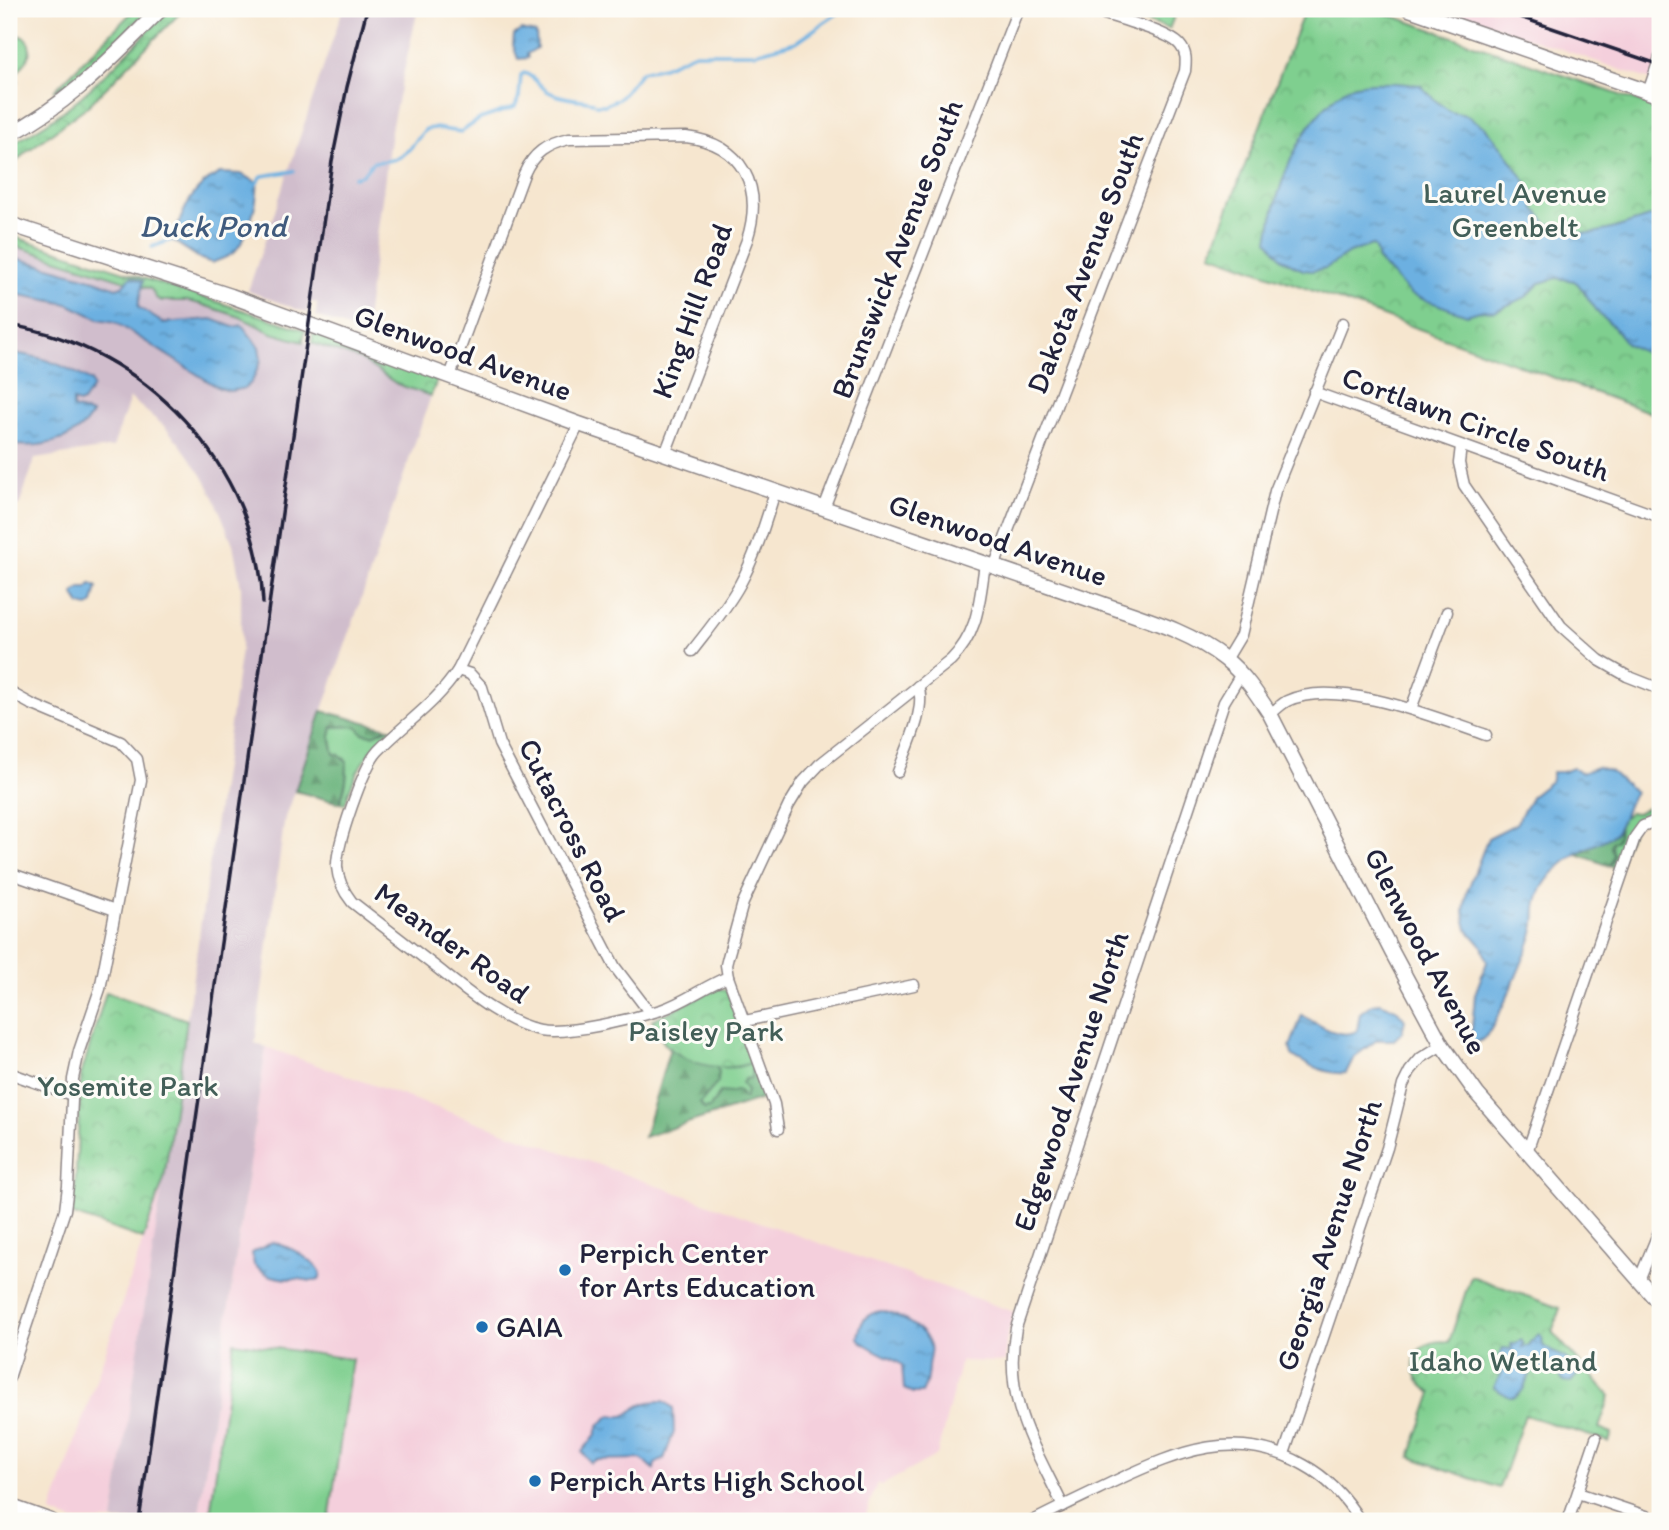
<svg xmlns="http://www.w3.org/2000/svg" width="1669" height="1530" viewBox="0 0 1669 1530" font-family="Itim,sans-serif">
<defs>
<pattern id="forest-firs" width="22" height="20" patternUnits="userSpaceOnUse" patternTransform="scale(1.75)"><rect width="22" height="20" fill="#67b27a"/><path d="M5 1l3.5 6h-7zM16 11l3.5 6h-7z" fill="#549065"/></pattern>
<pattern id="park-crowns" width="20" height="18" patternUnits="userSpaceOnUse" patternTransform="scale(1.75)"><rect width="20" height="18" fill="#7fcf8f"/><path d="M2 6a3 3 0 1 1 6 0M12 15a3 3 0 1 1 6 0" fill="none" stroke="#6db17c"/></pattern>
<pattern id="water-ripples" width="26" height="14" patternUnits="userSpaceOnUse" patternTransform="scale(1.75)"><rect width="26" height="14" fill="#6cb0e1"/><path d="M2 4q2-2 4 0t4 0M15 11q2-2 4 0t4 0" fill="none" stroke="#588fb8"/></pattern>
</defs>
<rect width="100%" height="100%" fill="#fdfcf7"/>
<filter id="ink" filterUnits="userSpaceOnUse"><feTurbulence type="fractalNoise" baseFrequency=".0143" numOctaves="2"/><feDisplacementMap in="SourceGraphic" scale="14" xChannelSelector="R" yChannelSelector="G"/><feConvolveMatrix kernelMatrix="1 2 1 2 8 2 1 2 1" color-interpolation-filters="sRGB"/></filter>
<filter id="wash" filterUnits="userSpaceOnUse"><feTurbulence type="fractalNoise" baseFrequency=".00686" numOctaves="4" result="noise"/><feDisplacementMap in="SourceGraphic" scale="28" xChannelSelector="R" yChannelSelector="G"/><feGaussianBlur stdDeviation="1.57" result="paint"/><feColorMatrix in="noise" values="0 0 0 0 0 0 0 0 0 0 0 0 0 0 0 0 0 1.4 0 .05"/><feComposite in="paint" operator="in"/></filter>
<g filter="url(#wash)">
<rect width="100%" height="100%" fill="#f6e6cf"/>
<g fill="#f4cfdc">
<path d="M1446,9H1660V83L1627,72Z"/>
<path d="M266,1047L1014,1312L1006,1342L1005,1362L961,1361L937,1455L882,1485L877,1483L864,1521H198Z"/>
<path d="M164,1179L113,1521H74L51,1513Z"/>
</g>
<g fill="#d0bdcc">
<path d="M343,9H418L392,124L364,334L316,316L317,302L309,303L307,313L248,291Z"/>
<path d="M9,244L152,289L162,301H187L200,304L240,317L272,333L336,350L360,359L397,384L431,396L284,823L255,1043L266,1047L198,1521H113L241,650V587L233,544L214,497L202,475L180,444L164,426L130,398L113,447L35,459L19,506L9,503Z"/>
</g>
<g fill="#7fcf8f" stroke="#507865" stroke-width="2">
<path d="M16,34L27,39C35,55 25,63 15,75L18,81L9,85V37Z"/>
<path d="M348,726H357L365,733L373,735L388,728L392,729C366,754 355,770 345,804L340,803C345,790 349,772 345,759L334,754L330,736L332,727Z"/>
<path d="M1650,804L1660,808V811C1631,816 1626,845 1618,869L1610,866L1613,860L1612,842L1616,840L1622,819L1630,812L1637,813L1650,807Z"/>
<path d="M753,1062L755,1069L751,1070V1078L745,1098L714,1103L710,1108L704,1109L700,1103C708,1089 717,1089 719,1071L715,1066L737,1067Z"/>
<path d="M234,1342L352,1359L329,1521H209Z"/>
</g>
<g fill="url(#forest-firs)" stroke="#446a5a" stroke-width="2">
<path d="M322,711L388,728L373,735L362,733L357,726L332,727L330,736L334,754H338L347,762L346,781L340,803L295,791Z"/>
<path d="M1617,830L1619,834L1616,841L1612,842L1611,848L1614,854L1610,866L1577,854Z"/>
<path d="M670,1048L687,1058L715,1066L719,1071L718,1082L700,1103L704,1109L710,1108L720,1092L731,1093L737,1090L740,1091L742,1097L745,1098L747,1091L742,1083L745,1079L751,1078V1070L755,1069L765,1098L644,1137Z"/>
</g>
<g fill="url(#park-crowns)" stroke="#507865" stroke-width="2">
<path d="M135,9H149L77,81L54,91Z"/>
<path d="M170,9H184L89,105L25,153L9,169V145C74,114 120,59 170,9Z"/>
<path d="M1110,9H1177L1169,29Z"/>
<path d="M1305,9H1373L1660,109V416L1211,254Z"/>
<path d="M9,235L305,330L303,342L272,333L240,317L200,304L187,301H162L156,298L151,289L9,244Z"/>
<path d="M313,333L437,380L431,396L397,384L360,359L312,343Z"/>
<path d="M718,988L726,990L730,997L753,1062C726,1074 686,1065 665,1044C659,1037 656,1028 652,1020Z"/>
<path d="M106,992L187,1020L164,1179L143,1239L71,1214L75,1192L81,1075Z"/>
<path d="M1471,1276L1560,1308L1552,1332L1610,1396L1599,1428L1612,1433L1609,1442L1525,1415L1499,1488L1410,1457L1432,1393C1401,1374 1412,1336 1449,1342Z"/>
</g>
<g fill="url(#water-ripples)" stroke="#47698e" stroke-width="2">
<path d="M521,30L536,33L537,48L527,54L528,58L518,59L513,45L514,35Z"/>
<path d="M1395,83L1420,85L1436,101L1451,112L1466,115L1486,128L1505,151L1534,194V208L1548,224C1559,225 1569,232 1579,233C1606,235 1634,220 1660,214V354H1647L1627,344L1612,325L1600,315L1578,284L1574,281L1557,278L1540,283L1526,297L1495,311L1483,310L1467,315L1411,295L1378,260L1375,248L1372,245L1349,253L1326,268L1312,271L1303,270L1282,259L1268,240C1276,187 1298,124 1343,91C1356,81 1380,83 1395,83Z"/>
<path d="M220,173L241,174L257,182C259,200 247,242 232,254C226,258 218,260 212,263L201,259L172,240C184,210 190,188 220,173Z"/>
<path d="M9,256L95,280L116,288L122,286L131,277L143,281L138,307L163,323L212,319L233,327L242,325L259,347L261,360L252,382L245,388L230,391L219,388L115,322L99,319L68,304L9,293Z"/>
<path d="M9,353C40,355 65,366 91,381L93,387L83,402L79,403L73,401V408L92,414C76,442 39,449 9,444Z"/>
<path d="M91,584L97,587L93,603L88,607L80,605L74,595L75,592L80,588H87Z"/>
<path d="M1597,767L1610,771L1635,792C1626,804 1623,826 1614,834C1603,843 1588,846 1576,854C1559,865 1541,882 1537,902C1535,910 1536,917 1535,924C1534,938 1496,1026 1486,1036C1482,1041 1478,1042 1472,1043L1471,1039L1475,994L1487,962L1482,946L1467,929L1465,921L1464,910L1467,892L1488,838L1516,824L1532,796L1552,780V772H1563L1573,768L1582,773Z"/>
<path d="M1380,1003L1396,1009L1405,1020L1402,1032L1394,1040H1377L1354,1057L1346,1073C1330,1075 1305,1065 1292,1055L1290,1047L1302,1015C1317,1024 1339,1040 1357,1031L1360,1013L1372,1004Z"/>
<path d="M272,1242C289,1246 311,1258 321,1273L319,1280C311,1283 305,1279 297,1279C279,1279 267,1277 254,1265L252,1253Z"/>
<path d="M882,1311C898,1315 925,1328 930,1345C932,1354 928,1359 928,1367C927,1377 927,1384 922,1393H913L904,1389L902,1365C890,1356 865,1348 858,1338C860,1322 865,1313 882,1311Z"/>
<path d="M1539,1334L1542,1337L1543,1346L1564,1357L1571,1363L1577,1375L1571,1382L1564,1381L1557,1373L1550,1375L1542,1369L1536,1372L1531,1371L1523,1390L1515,1397H1510L1494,1388C1496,1380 1503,1373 1504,1365L1498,1362L1503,1348L1512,1349L1511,1344L1517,1343L1521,1340L1524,1344L1522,1347L1529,1346L1530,1342Z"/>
<path d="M664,1401L673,1408L674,1432L664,1459L655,1464L654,1469L641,1459L596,1460L591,1463L582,1452L596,1434L599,1425L611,1415C630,1419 627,1412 641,1405C648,1401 657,1401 664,1401Z"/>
</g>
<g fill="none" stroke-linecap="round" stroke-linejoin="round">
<g stroke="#6cb0e1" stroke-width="3.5">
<path d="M596,105H605L620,98L641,72L663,67L695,53H755L796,42L844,9"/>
<path d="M354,177L362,175L373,162C408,161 405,152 426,129L435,128L461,132L480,119L515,107L519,97L521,75L524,73C534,76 539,85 547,91C560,99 579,99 593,102"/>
<path d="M256,184L262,176L294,171"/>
<path d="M152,247L176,238"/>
</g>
</g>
</g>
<g filter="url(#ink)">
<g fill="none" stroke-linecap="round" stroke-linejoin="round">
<defs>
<g id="minor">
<path d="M1648,92L1660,57"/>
<path d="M450,376L524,174C533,153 547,144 569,139L686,137C743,144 764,187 747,240L665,454"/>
<path d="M1314,392L1660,517"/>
<path d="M579,424L458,670C437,703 405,723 378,751C363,767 336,846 337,867C338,880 344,892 352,902C378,922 405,943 432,964C462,987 502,1023 540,1030C569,1035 632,1019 661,1010C685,1002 705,986 728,977"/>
<path d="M1461,446L1459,463L1464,485L1561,626L1599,660L1627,676L1660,689"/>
<path d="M824,508L1018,9"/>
<path d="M994,567L1185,71C1186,61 1187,53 1180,45C1168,31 1109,16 1088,9"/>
<path d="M692,651C709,629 727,608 740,584C756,555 765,523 775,492"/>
<path d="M1226,660L1241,635L1275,491L1343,323"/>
<path d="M458,670L470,674L482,687L499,744L615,967L650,1013"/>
<path d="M9,692L31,704L121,742L137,759L141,780L100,989L79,1051L73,1079L68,1186L65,1210L9,1378"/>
<path d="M1411,709L1447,612"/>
<path d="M1270,714C1276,710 1281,704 1287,701C1337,677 1437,718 1486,735"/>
<path d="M898,772C906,750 927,708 918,686"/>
<path d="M9,873L115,910"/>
<path d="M745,1021L914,985"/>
<path d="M9,1073L72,1095"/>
<path d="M778,1129L774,1104L728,977L726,965L728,957L743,903L789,805L803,782L820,764L951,660C979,632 979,602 985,564"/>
<path d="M1527,1152L1635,837L1643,826L1660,819"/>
<path d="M1639,1280L1660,1229"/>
<path d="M1284,1454L1387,1148L1403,1085L1410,1071L1421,1058L1442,1045"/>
<path d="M1578,1493L1649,1517L1654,1521"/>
<path d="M1063,1506C1034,1445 1002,1399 1016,1328L1224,702L1241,674"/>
<path d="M1033,1521C1060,1507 1088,1494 1115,1481C1179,1451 1237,1427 1304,1465C1328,1478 1346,1498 1360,1521"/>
<path d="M1568,1521L1596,1438"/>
</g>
<g id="tertiary">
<path d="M1409,9L1660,96"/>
<path d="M9,135C73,101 110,59 161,9"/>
<path d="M9,224L231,296L579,424L1100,603C1142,618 1190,631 1225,659C1244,674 1257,694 1270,714L1392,952L1442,1045L1477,1094L1660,1304"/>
<path d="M9,1506L51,1521"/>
</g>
</defs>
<use href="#minor" stroke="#8c8485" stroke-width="13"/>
<use href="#tertiary" stroke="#8c8485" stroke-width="17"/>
<use href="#minor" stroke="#fff" stroke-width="10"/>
<use href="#tertiary" stroke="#fff" stroke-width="14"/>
<g stroke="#22223b" stroke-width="3.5">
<path d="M1497,9L1660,65"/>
<path d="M9,325C144,346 257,465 263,603"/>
<path d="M139,1521L332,161L347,87L367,9"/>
</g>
</g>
</g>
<g fill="#1f6fb2" stroke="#fdfcf7" stroke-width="2.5">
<circle cx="565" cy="1270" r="7"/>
<circle cx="482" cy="1327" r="7"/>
<circle cx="535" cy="1481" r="7"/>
</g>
<g text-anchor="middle" stroke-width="6" stroke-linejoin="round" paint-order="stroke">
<g font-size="30" fill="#435f58" stroke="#fdfcf7">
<text x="1515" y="203">Laurel Avenue<tspan x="1515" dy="34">Greenbelt</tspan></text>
<text x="706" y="1041">Paisley Park</text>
<text x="128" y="1096">Yosemite Park</text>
<text x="1503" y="1371">Idaho Wetland</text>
</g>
<g font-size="30" fill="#22223b" stroke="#fdfcf7">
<text transform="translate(897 249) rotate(-69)" y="10">Brunswick Avenue South</text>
<text transform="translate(1085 263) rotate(-69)" y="10">Dakota Avenue South</text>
<text transform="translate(692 311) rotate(-70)" y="10">King Hill Road</text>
<text transform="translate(463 353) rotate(20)" y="10">Glenwood Avenue</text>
<text transform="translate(1476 424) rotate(20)" y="10">Cortlawn Circle South</text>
<text transform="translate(998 540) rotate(19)" y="10">Glenwood Avenue</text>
<text transform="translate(572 830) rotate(63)" y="10">Cutacross Road</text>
<text transform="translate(452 943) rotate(36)" y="10">Meander Road</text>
<text transform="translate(1426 951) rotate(62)" y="10">Glenwood Avenue</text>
<text transform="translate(1071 1081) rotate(-72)" y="10">Edgewood Avenue North</text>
<text transform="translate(1329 1235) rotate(-72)" y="10">Georgia Avenue North</text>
</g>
<g font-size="30" fill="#22223b" stroke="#fdfcf7" text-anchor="start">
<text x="579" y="1263">Perpich Center<tspan x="579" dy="34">for Arts Education</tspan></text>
<text x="496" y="1337">GAIA</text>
<text x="549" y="1491">Perpich Arts High School</text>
</g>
<g font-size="32" font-style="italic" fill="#405b7d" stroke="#fdfcf7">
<text x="213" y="237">Duck Pond</text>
</g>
</g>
<rect width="1669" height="1530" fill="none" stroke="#fdfcf7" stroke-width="35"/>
</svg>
